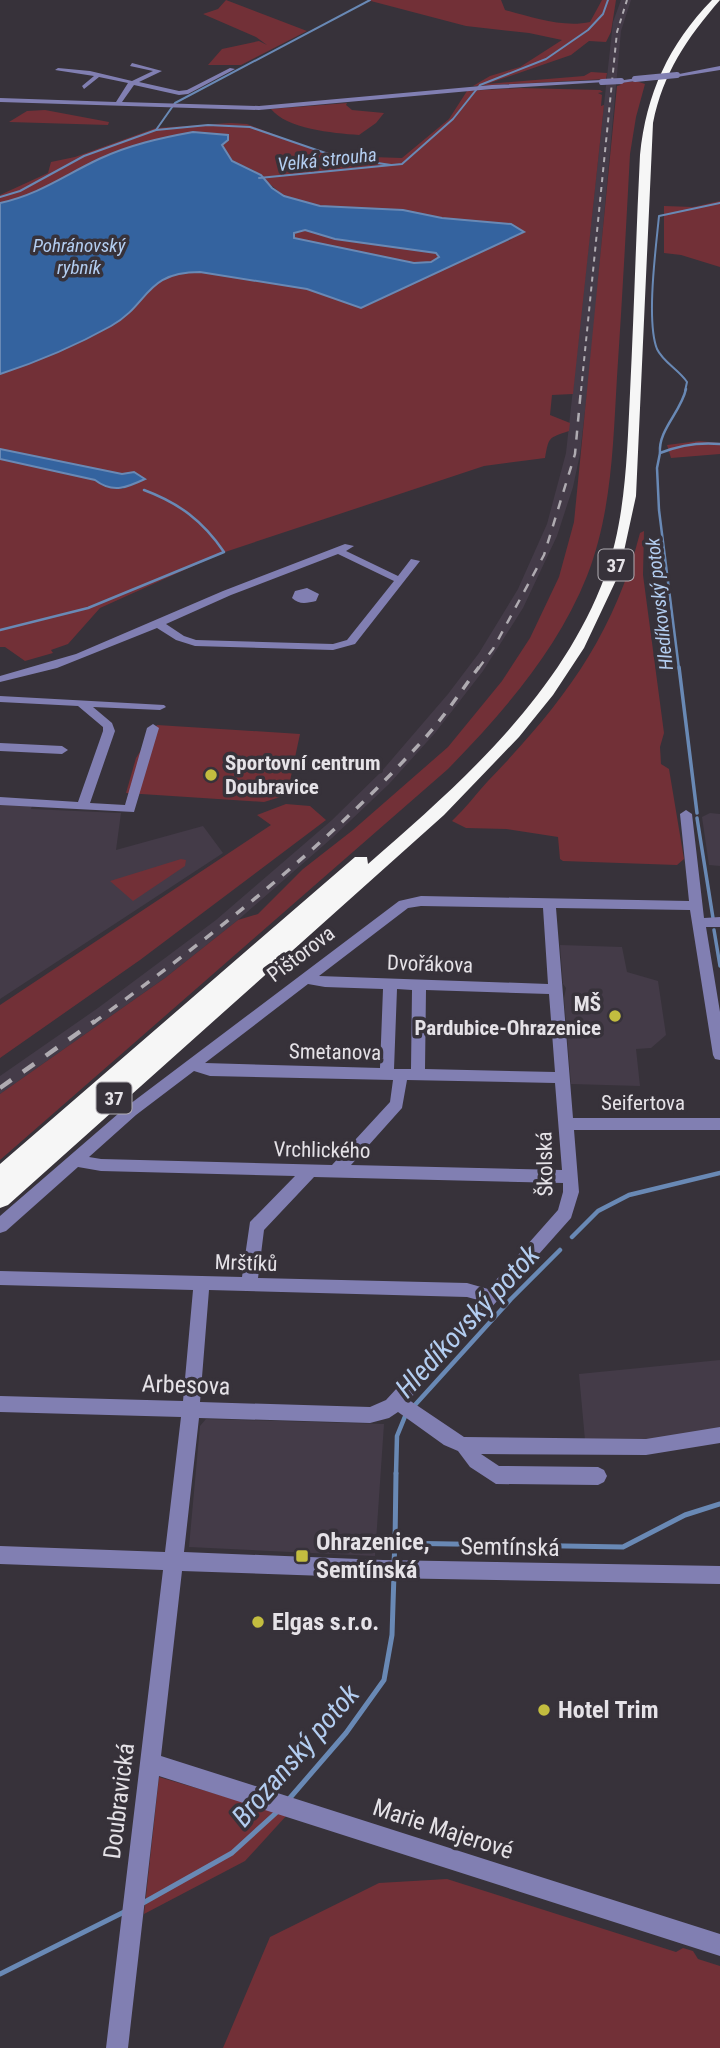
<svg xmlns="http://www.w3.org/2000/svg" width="720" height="2048" viewBox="0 0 720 2048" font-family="'Roboto Condensed',sans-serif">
<rect width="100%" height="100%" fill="#37323a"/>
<g fill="#443b48">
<path d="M621,0H631L621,31L591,359L580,454L573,487L557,536L523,608L483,671L435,733L389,784L332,838L238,920L165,978L0,1094V1076L98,1008L216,920L332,820L381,772L448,694L479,653L518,589L547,524L566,453L613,22Z"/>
<path d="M0,804L32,806L31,809L121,813L116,850L203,826L223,853L0,999Z"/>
<path d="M710,813L720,814V866L709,865L702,817Z"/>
<path d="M560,945L622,947L627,972L658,981L666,1035L651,1048L636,1049L640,1086L571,1084L564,998L566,988L563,984Z"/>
<path d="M720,1360V1429L649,1442L585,1440L579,1374Z"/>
<path d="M206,1419L384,1424L375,1556L189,1547L200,1426Z"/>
</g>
<g fill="#723037">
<path d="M226,0L307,31L241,65H208L222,49L259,41L267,45L256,37L203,14L218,9Z"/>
<path d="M367,0H501L505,10C531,17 563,28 590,22L602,0H616L611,32L606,42L589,41L571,55L487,84L584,76L591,72L607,73L606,79L473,86L490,76L520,67L562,40L529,33L466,26Z"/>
<path d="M636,81L645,84L636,117L630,154C626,229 622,303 617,377C613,444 612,512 587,576C557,651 504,711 448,769L0,1160V1094L165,978L238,920L258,914L303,869L353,830L448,747L502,681L530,638L559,577L574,522L617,86L621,85L617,83Z"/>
<path d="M521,88L600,90L603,92L598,93L602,95L601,106L604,105L573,394L552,395L550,415L570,423L569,431C548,438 549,437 545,458L484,466L222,553L100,608L68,644L51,650L53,653L25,661L5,647H0V459L57,470L123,489L134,472L122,474L0,449V374C33,363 80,344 111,326C149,304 145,272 200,272L307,289L335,299L369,305L482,249L511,240L403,210L320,206L284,196L253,170L232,161L222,145L227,135C183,130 138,140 98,160C77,170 57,183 36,193C25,198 12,200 0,203V195L48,173L51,162L75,157L156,128L230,123L247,124L305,146L341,156L402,158L449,119L467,91Z"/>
<path d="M347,103L346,105L352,110L384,113L376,123L359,135C332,133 287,129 271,109Z"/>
<path d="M45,110L109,122L108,125L9,122L27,111Z"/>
<path d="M720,201V267L681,255L664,253V206L693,207Z"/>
<path d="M305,230L335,239L436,253L439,257L431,262L414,263L294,238V234Z"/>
<path d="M699,441L720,443V454L671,458L667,445Z"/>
<path d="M644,531L643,575L664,733L660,747L661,764L669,769L684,859L677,865L563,861L560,859L558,837L506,829L466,828L452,821C465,809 476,794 488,781C562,704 613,638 640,533Z"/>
<path d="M157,725L300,734L287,795L264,802L126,793L136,758Z"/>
<path d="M286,804L310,806L326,820L140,960L0,1058V1005L271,825L257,815Z"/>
<path d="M181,859L186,860L185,866L133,901L110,881Z"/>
<path d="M159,1777L287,1815L245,1861L144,1914Z"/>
<path d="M447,1879L676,1952L683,1948L693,1951L698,1959L720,1966V2048H223L270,1937L379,1883Z"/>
</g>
<g fill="#34639f" stroke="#6989b5" stroke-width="2" fill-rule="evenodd">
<path d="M193,132L228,135V140L222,145L232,161L261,175L272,188L284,196L320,206L403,210L442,218L511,224L524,232L361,308L307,289L200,272C144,272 150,304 111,326C77,345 37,362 0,374V203C40,194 63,176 99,159C129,145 160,138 193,132ZM305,230L335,239L436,253L439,257L431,262L414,263L294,238V233Z"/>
<path d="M0,449L122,474L134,472L145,479C128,487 113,494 95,480L0,459Z"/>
</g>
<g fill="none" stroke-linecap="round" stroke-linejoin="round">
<g stroke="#6989b5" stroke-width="2">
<path d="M156,130L175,103L370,0"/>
<path d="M259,178L402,164L453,119L480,85L546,59L588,30L603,14L608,0"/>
<path d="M0,197L20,191L84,156L156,130L208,125L250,127L337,157L391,165"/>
<path d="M685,391L687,382C679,370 663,362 657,349C646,321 656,247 659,216L720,203"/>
</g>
<g stroke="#6989b5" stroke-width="2.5">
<path d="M660,453C658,430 681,412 686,389"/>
<path d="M0,630L88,608L224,552C203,521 179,503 144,490"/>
<path d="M679,669L659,510L657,468L660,453C680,445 699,442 720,444"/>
</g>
<g stroke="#6989b5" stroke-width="3.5">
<path d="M679,667L697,813"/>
<path d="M697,818L713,918"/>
<path d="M714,930L720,966"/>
</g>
<g stroke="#6989b5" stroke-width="4.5">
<path d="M572,1237L598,1211L629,1195L720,1173"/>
<path d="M414,1406L511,1299L560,1250"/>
<path d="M396,1474L397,1436L406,1414"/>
</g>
<g stroke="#6989b5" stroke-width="5">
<path d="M395,1543L396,1473"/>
<path d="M394,1563L395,1543L623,1547L685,1515L720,1504"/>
<path d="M289,1799L346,1733L384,1680L392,1635L394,1574"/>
<path d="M143,1903L232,1853L277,1812"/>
<path d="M0,1974L126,1911"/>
</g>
<g fill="#817fb2" fill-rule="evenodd">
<path d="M132,63L162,71L139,82L179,91L187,90L230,68L235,69L188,94L179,95L134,85L122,102L259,106L492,85L602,80L605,82L492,89L259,110L0,102V98L116,102L128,83L99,77L84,89L82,86L94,76L55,70L58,68L90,71L132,81L153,71L130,66Z"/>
<path d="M720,66V70L677,77L674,75Z"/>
<path d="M637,78L635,81L621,83L618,81Z"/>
<path d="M345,544L354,546L346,551L398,576L411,559L420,561L355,644L333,650L195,646L176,640L157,628L57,668L0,682V676L76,654L223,591ZM338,554L394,581L347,640L333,644L196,640L184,636L166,624L231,595Z"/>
<path d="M307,588L319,594L316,601C307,603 299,605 292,598L295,591Z"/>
<path d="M0,696L164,705L166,707L160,710L93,707L112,723L115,731L90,803L125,805L147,728L153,724L159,728L134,812L0,805V797L78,802L103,731V727L78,706L0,702Z"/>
<path d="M0,743L62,746L68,750L62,754L0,751Z"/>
<path d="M686,810L692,814L704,918L720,917V927H706L720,1012V1060L715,1059L713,1055L690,910L556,908L573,1118H720V1130H574L579,1192L571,1218L409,1400L464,1437L646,1439L720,1427V1443L646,1455L481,1454L499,1466L598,1467L604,1470L607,1476L604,1482L598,1485L496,1484L470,1467L458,1451L444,1445L398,1412L389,1418L370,1423L199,1418L184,1552L383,1560L720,1566V1584L383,1578L182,1571L161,1756L720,1934V1956L159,1776L128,2048H106L163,1570L0,1564V1546L165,1552L181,1417L0,1412V1396L183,1401L193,1290L0,1285V1271L242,1277L250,1222L295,1176L101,1171L78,1167L6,1231L0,1233V1216L126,1107L399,901L421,896L689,901L680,814ZM421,906L543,908L548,984L319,976L408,908ZM308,984L325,987L383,989L380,1068L205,1063ZM397,989L412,990L411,1069H394ZM426,990L549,994L555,1072L425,1069ZM194,1071L210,1076L393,1080L390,1102L332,1165L101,1159L89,1157L136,1115ZM407,1080L555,1083L562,1170L351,1165L402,1108ZM314,1177L563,1183V1192L558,1210L488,1289L467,1283L258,1278L264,1230ZM209,1290L467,1297L478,1300L386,1400L370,1407L200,1402Z"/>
</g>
<path fill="#f6f6f6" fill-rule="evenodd" d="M712,0H720C687,38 663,73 653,123L636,496L619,574L584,648L553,695L519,737L444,815L8,1205L0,1208V1164L355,857H367L368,864C461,783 561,695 605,576C626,518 627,454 630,393C634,314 636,234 640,155C646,94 669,44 712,0Z"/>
<path stroke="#afabb1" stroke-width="2" stroke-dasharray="5 5" stroke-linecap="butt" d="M581,391L617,32L627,0"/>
<path stroke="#afabb1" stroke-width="2.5" stroke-dasharray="9 9" stroke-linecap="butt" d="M478,669L493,649L544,555L575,454L581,389"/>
<path stroke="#afabb1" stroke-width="3.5" stroke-dasharray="10 10" stroke-linecap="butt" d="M93,1023C211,937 325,848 424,739C444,717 461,691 479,667"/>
<path stroke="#afabb1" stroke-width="4.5" stroke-dasharray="14 14" stroke-linecap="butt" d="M0,1088L95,1021"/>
<g stroke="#817fb2" stroke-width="6">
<path d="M635,79L677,75"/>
<path d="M602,82L621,81"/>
</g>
</g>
<g fill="#c3bd3f" stroke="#37323a" stroke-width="2.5">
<circle cx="211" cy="775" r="7"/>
<circle cx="615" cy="1016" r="7"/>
<rect x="295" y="1549" width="14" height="14" rx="3.5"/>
<circle cx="258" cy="1622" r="7"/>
<circle cx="544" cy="1710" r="7"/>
</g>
<g text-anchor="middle" stroke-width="7" stroke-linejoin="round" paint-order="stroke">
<g font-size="19" font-style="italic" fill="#b3cdf0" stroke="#37323a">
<text transform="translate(327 159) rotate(-6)" y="7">Velká strouha</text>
<text x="79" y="252">Pohránovský<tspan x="79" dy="22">rybník</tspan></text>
<text transform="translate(659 604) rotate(-96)" y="7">Hledíkovský potok</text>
</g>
<g fill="#37323a" stroke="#b1adb3" stroke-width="2">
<rect x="598.5" y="549.5" width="35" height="31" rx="5"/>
<rect x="96.5" y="1082.5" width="35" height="31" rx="5"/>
</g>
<g font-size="19" font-weight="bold" fill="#e5e2e7">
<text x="616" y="572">37</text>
<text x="114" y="1105">37</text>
</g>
<g font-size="21" font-weight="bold" fill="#e5e2e7" stroke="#37323a" text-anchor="start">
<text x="225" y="770">Sportovní centrum<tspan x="225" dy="24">Doubravice</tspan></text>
<text x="601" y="1011" text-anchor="end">MŠ<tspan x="601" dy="24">Pardubice-Ohrazenice</tspan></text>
</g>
<g font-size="21" fill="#e5e2e7" stroke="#37323a">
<text transform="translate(301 954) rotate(-37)" y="7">Pištorova</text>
<text transform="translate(430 964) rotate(2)" y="7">Dvořákova</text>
<text transform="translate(335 1052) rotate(1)" y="7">Smetanova</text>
<text x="643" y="1110">Seifertova</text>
<text transform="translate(322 1150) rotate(1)" y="7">Vrchlického</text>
<text transform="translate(545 1164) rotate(-91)" y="7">Školská</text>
<text transform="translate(246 1263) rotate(2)" y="7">Mrštíků</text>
</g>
<g font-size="24" fill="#e5e2e7" stroke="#37323a">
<text transform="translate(186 1385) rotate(2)" y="8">Arbesova</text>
<text transform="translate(510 1547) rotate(1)" y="8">Semtínská</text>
<text transform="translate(119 1801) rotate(-83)" y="8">Doubravická</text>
<text transform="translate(443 1829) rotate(18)" y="8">Marie Majerové</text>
</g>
<g font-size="24" font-weight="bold" fill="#e5e2e7" stroke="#37323a" text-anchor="start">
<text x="316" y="1550">Ohrazenice,<tspan x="316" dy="28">Semtínská</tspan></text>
<text x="272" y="1630">Elgas s.r.o.</text>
<text x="558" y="1718">Hotel Trim</text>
</g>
<g font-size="28" font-style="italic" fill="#b3cdf0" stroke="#37323a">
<text transform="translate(467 1321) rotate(-47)" y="10">Hledíkovský potok</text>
<text transform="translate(295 1755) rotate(-49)" y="10">Brozanský potok</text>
</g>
</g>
</svg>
